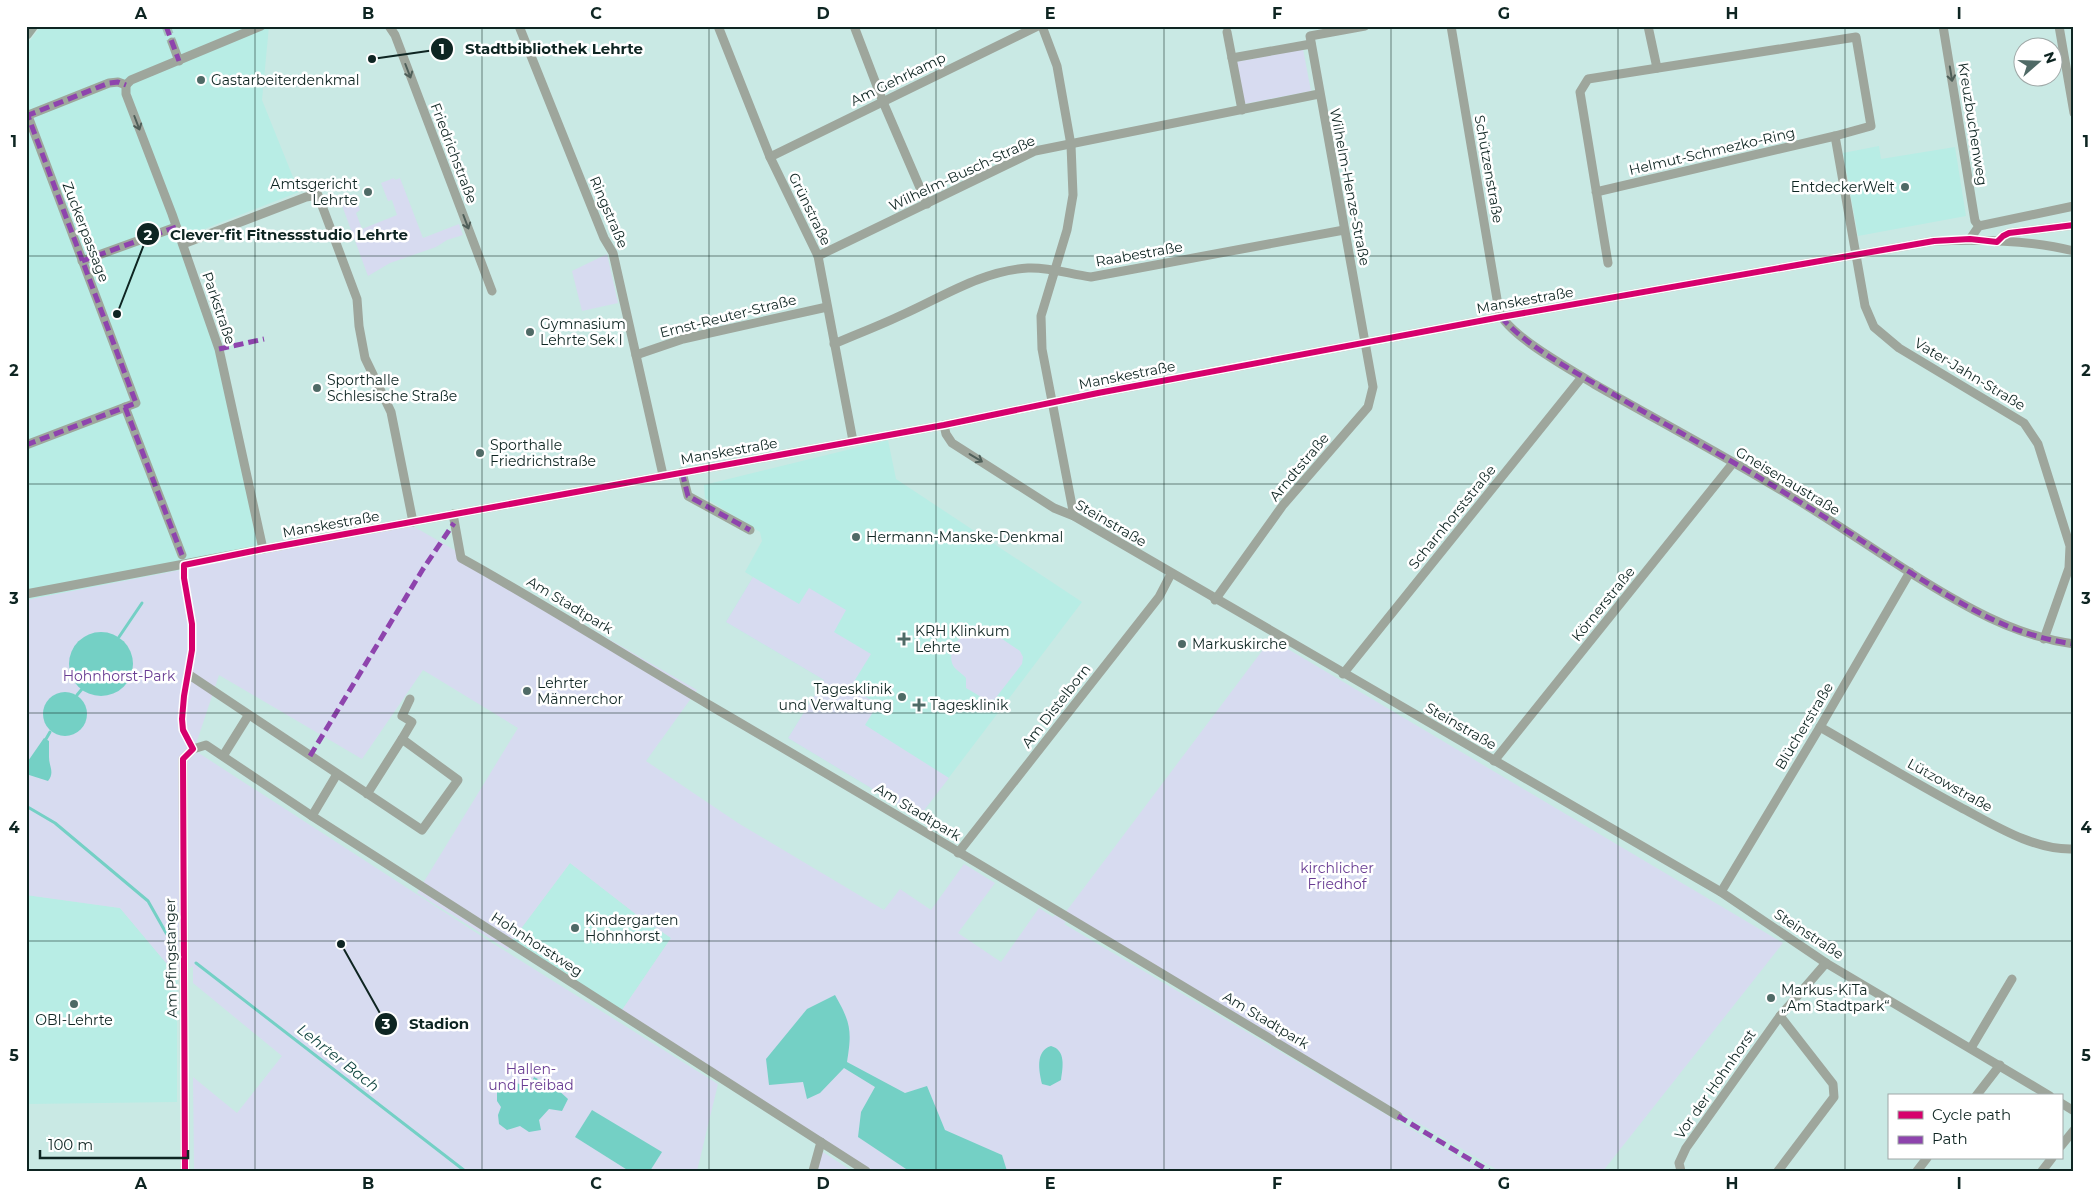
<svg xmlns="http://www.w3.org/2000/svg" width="2100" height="1197" viewBox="0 0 2100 1197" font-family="Montserrat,sans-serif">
<rect width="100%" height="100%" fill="#c9e9e4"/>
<g fill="#b8ede5">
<path d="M41,26H269L262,100L299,192L184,237L220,344L259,554L26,600V46Z"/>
<path d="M1879,146L1881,159L1955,147L1966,216L1858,236L1843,153Z"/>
<path d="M888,440L896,479L1082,602L919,817L788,738L824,680L726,622L753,577L745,572L762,541L760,532L705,498L704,485Z"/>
<path d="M570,863L637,915L671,938L620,1013L511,942Z"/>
<path d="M26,895L120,908L177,976V1102L26,1104Z"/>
</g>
<g fill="#d7dbf0">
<path d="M1303,49L1311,91L1244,104L1236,62Z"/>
<path d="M394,178L395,180L400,178L423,238L459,224L463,235L447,240L436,247L390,263L368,276L340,200L354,194L360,210L356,213L362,229L397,215L392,200L388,201L381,183Z"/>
<path d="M607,254L618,303L582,311L572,271Z"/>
<path d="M411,525L697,690L646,761L738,823L884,910L900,889L931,910L964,864L995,883L958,933L1001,962L1039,908L1053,917L1055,915L1066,922L1064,924L1482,1171H860L620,1013L671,938L637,915L570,863L511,942L508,950L417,893L518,728L423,670L362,759L219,675L194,750L489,941L718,1084L697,1171H194L193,1077L237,1113L282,1056L193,983V966L177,976L120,908L26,895V600Z"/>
<path d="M753,577L799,604L809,588L846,610L834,632L871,654L850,688L878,704L865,725L949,778L919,817L788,738L824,680L726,622Z"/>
<path d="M976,625L983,626L1020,651L1023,657L1022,664L994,700L988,701L966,688V678C963,674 957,671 954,667C944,652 963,631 976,625Z"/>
<path d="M1271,639L1783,943L1603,1171H1499L1065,913Z"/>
<path d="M823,1152L852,1171H815L819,1154Z"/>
</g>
<g fill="#74d0c5">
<circle cx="101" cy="664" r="32"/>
<circle cx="65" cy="714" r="22"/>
<path d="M44,738L49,741C49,747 49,752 49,757C49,767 55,772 48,781L26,774V764Z"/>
<path d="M835,995C851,1023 852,1031 847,1062L905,1093L927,1086L945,1130L1002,1155L1007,1171H909L858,1137L861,1112L875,1087L844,1068L820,1093L807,1099L803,1082L769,1085L766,1059L807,1009Z"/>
<path d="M1051,1046C1066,1050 1063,1067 1061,1080L1050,1086L1042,1084C1039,1071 1035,1051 1051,1046Z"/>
<path d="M534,1077L556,1088L568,1099L562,1111L549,1109L539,1120L541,1130L529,1132L520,1126L507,1130L499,1124L498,1115L501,1107L497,1101V1089C509,1079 516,1082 529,1088Z"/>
<path d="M592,1110L662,1152L650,1171H629L575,1137Z"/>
</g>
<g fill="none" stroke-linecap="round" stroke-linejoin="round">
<g stroke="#74d0c5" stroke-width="3">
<path d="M119,637L142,603"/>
<path d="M77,695L82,689"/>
<path d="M46,739L50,732"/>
<path d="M26,806L55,823L148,901L170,940"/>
<path d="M196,963L465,1171"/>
</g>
<path stroke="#a4c2bd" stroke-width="9" stroke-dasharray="9 4.5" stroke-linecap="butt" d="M166,26L172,42"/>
<g stroke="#9ea69c" stroke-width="9">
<path d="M389,26L395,35L492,291"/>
<path d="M519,26L604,238L613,253L663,475"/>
<path d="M718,26L770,157L818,256L853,441"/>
<path d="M854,26L883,102L927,204"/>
<path d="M1042,26L1057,66L1071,145L1073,195L1067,230L1041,316L1042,349L1074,516"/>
<path d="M1451,26L1499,311C1507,335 1572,370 1594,384C1664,424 1736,462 1804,504C1861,539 1915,579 1974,610C2006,627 2038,639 2074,644"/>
<path d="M1648,26L1657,68"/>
<path d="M1943,26L1975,221L1979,226"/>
<path d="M2059,26L2074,113"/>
<path d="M1227,32L1242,110"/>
<path d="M172,42L179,61"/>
<path d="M1232,58L1311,44"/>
<path d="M126,85V94L172,214L219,349L263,549"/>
<path d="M126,85L131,80L261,26"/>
<path d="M26,116L109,83L118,82L126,85"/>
<path d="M1835,136L1865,306L1874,327L1899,348L2024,423L2038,444L2070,546L2069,568L2044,639"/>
<path d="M770,157L1038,26"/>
<path d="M1596,192L1835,136L1871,126L1856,37L1588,79L1580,92L1608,263"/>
<path d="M1970,239L1979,226L2074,206"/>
<path d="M1997,242L2003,236L2009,233L2074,225"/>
<path d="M183,244L306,197L318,195L357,299L359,326L365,358L391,412L413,522"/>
<path d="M818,256L1035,151L1319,94"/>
<path d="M82,261L176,227"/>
<path d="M834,344C857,334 881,325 904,314C944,296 982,271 1028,268C1050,267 1069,274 1091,277L1344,230"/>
<path d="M636,355L683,339L827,307"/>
<path d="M125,407L182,555"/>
<path d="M944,425L946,434L952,443L1054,508L1074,516L1721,892L1826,963L2050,1096"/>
<path d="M26,445L136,403L28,116"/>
<path d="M682,472L688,496L750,530"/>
<path d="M453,514L461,558C546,605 627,657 711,706C941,840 1170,978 1398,1116"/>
<path d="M26,594L263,549L944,425L1098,393L1501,317L1934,241C1978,239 2031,240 2074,251"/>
<path d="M1215,600L1283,505L1368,407L1373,387L1310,36L1365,26"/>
<path d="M188,674L422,830L458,780L402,739L367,794"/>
<path d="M1343,674L1582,377"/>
<path d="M1820,727C1867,754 1913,782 1960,807C1994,825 2035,851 2074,849"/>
<path d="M402,739L412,722L402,716L410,699"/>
<path d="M223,756L248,716"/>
<path d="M1494,761L1733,463"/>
<path d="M312,816L337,774"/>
<path d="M958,853L1159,597L1171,574"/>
<path d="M1721,892L1820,727L1910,572"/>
<path d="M1971,1048L2012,979"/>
<path d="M1976,1096L2000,1065"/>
<path d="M2061,1103L2074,1111"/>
<path d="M2061,1146L2074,1130"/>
<path d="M185,1171L183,759L193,749L206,745L312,816L866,1171"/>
<path d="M813,1171L821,1142"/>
<path d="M1681,1171L1679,1163L1686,1148L1780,1016L1826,963"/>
<path d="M1778,1171L1834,1097L1833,1084L1780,1016"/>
<path d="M1917,1171L1927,1158"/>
<path d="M2042,1171L2052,1158"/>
</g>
<path stroke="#99a89d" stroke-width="12" d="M26,34L32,26"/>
<g stroke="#8e44ad" stroke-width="5" stroke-dasharray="10 5" stroke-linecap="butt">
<path d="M166,26L179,61"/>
<path d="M26,116L109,83L118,82L126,85"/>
<path d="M82,261L176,227"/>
<path d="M1501,317C1528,348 1577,373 1613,394C1676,431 1741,465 1803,504C1861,538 1915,579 1974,610C2005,627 2038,639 2074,644"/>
<path d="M219,349L264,339"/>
<path d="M125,407L182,555"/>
<path d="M26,445L136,403L28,116"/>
<path d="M682,472L688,496L750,530"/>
<path d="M310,756L423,569L454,523"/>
<path d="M1398,1116L1489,1171"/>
</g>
<defs>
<path id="cycleway" d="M185,1171L183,759L193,749L183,730L182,719L184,696L192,650V624L184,578V565L263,549L944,425L1098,393L1501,317L1934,241L1970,239L1997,242L2003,236L2009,233L2074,225"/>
</defs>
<use href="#cycleway" stroke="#fff" stroke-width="9"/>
<use href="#cycleway" stroke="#d6006c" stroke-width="6"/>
</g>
<defs><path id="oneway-shaft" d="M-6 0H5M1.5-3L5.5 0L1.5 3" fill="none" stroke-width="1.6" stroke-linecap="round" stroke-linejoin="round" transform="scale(1.25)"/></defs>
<g stroke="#4f5f59">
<use href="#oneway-shaft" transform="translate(408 71) rotate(69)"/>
<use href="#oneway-shaft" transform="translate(1951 74) rotate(81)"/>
<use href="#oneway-shaft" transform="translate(137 123) rotate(69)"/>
<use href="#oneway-shaft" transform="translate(466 222) rotate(69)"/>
<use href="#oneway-shaft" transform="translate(976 458) rotate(31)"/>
</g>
<path fill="none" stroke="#0e2522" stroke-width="1" stroke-opacity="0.55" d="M255,26V1171M482,26V1171M709,26V1171M936,26V1171M1164,26V1171M1391,26V1171M1618,26V1171M1845,26V1171M26,256H2074M26,484H2074M26,713H2074M26,941H2074"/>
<g fill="#4f6a66" stroke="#fff" stroke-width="2">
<circle cx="201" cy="80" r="5"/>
<circle cx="1905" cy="187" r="5"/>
<circle cx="368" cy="192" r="5"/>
<circle cx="530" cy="332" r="5"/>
<circle cx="317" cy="388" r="5"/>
<circle cx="480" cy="453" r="5"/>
<circle cx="856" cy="537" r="5"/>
<path d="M901.5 631.5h5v5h5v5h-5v5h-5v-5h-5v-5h5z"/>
<circle cx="1182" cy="644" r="5"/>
<circle cx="527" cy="691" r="5"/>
<circle cx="902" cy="697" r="5"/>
<path d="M916.5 697.5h5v5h5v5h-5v5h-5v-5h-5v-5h5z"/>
<circle cx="575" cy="928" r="5"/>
<circle cx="1771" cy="998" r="5"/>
<circle cx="74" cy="1004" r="5"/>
</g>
<g text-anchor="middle" stroke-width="5" stroke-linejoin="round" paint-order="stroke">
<g font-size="14" fill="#0e2522" stroke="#fff">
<text transform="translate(898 79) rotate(-26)" y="5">Am Gehrkamp</text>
<text transform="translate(1973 124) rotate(81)" y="5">Kreuzbuchenweg</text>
<text transform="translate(1712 151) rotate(-13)" y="5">Helmut-Schmezko-Ring</text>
<text transform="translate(454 153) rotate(69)" y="5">Friedrichstraße</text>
<text transform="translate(1489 169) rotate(80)" y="5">Schützenstraße</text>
<text transform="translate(962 173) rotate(-25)" y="5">Wilhelm-Busch-Straße</text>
<text transform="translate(1350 187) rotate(79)" y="5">Wilhelm-Henze-Straße</text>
<text transform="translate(810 209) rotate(64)" y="5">Grünstraße</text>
<text transform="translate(609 212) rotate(67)" y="5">Ringstraße</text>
<text transform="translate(86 232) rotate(69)" y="5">Zuckerpassage</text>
<text transform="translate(1139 254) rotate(-10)" y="5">Raabestraße</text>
<text transform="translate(1525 300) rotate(-10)" y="5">Manskestraße</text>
<text transform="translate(219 308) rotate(71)" y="5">Parkstraße</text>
<text transform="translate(728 316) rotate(-14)" y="5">Ernst-Reuter-Straße</text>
<text transform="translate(1970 374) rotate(31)" y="5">Vater-Jahn-Straße</text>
<text transform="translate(1127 375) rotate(-11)" y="5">Manskestraße</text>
<text transform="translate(729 451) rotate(-10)" y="5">Manskestraße</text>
<text transform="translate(1299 467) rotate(-50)" y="5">Arndtstraße</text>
<text transform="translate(1788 481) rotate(31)" y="5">Gneisenaustraße</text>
<text transform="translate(1452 517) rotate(-51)" y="5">Scharnhorststraße</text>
<text transform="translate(1111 523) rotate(30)" y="5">Steinstraße</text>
<text transform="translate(331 524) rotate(-10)" y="5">Manskestraße</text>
<text transform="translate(1603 604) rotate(-51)" y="5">Körnerstraße</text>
<text transform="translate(570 605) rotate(31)" y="5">Am Stadtpark</text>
<text transform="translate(1056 706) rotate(-52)" y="5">Am Distelborn</text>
<text transform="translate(1461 726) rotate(30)" y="5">Steinstraße</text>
<text transform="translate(1804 726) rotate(-59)" y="5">Blücherstraße</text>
<text transform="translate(1950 785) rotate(29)" y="5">Lützowstraße</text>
<text transform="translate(918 812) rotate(31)" y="5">Am Stadtpark</text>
<text transform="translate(1809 934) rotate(33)" y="5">Steinstraße</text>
<text transform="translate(537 944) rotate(33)" y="5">Hohnhorstweg</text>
<text transform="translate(171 958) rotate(-91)" y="5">Am Pfingstanger</text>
<text transform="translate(1266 1020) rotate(31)" y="5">Am Stadtpark</text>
<text transform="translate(1715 1084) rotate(-55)" y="5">Vor der Hohnhorst</text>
</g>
<g font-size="14" fill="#0e2522" stroke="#fff" text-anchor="start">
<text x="211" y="85">Gastarbeiterdenkmal</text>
<text x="358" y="189" text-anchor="end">Amtsgericht<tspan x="358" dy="16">Lehrte</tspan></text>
<text x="1895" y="192" text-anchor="end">EntdeckerWelt</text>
<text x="540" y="329">Gymnasium<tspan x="540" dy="16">Lehrte Sek I</tspan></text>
<text x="327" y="385">Sporthalle<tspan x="327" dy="16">Schlesische Straße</tspan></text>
<text x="490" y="450">Sporthalle<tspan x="490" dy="16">Friedrichstraße</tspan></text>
<text x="866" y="542">Hermann-Manske-Denkmal</text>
<text x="915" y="636">KRH Klinkum<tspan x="915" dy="16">Lehrte</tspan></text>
<text x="1192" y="649">Markuskirche</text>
<text x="537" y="688">Lehrter<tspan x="537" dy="16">Männerchor</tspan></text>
<text x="892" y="694" text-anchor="end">Tagesklinik<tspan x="892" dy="16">und Verwaltung</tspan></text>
<text x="930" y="710">Tagesklinik</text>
<text x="585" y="925">Kindergarten<tspan x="585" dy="16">Hohnhorst</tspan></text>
<text x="1781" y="995">Markus-KiTa<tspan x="1781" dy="16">„Am Stadtpark“</tspan></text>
<text x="74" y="1025" text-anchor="middle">OBI-Lehrte</text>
</g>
<g font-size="14" fill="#693d93" stroke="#fff">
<text x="119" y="681">Hohnhorst-Park</text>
<text x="1337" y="873">kirchlicher<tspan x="1337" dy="16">Friedhof</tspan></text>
<text x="531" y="1074">Hallen-<tspan x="531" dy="16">und Freibad</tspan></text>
</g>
<g font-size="15" font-style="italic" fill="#154944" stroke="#fff">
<text transform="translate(338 1058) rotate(38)" y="5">Lehrter Bach</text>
</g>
</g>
<path fill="none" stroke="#0e2522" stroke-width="2" d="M372 59L442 49M117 314L148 234M341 944L386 1024"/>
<g fill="#0e2522" stroke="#fff" stroke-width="2">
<circle cx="372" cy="59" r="5"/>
<circle cx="117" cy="314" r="5"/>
<circle cx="341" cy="944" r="5"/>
<circle cx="442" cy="49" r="12"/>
<circle cx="148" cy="234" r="12"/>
<circle cx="386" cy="1024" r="12"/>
</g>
<g font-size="15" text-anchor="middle" font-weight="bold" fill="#fff">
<text x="442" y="54">1</text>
<text x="148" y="240">2</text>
<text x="386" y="1029">3</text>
</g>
<g font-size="15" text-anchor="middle" font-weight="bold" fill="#0e2522" stroke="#fff" stroke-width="5" stroke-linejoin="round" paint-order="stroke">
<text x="554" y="54">Stadtbibliothek Lehrte</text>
<text x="289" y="240">Clever-fit Fitnessstudio Lehrte</text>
<text x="439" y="1029">Stadion</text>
</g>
<rect width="2100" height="1197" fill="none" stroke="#ffffff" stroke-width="55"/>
<rect x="1888" y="1094" width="175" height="65" fill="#ffffff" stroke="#9fa8a7"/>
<rect x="1898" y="1111" width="25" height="8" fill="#d6006c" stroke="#9fa8a7"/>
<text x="1932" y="1120" font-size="15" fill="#0e2522">Cycle path</text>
<rect x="1898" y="1136" width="25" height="8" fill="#8e44ad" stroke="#9fa8a7"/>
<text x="1932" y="1144" font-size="15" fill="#0e2522">Path</text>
<g transform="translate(2038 62) rotate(70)"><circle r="24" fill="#ffffff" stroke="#9fa8a7"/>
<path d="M0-4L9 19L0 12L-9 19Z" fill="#4f6a66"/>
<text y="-8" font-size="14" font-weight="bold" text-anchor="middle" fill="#0e2522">N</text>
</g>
<path d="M40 1150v8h148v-8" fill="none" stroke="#0e2522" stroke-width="2.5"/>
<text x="48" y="1150" font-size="15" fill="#0e2522" stroke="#ffffff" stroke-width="4" paint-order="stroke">100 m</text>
<rect x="28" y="28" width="2044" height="1142" fill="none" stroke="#0e2522" stroke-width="2"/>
<g font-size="16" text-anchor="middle" font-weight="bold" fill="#0e2522">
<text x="141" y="19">A</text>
<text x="368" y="19">B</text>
<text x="596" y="19">C</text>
<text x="823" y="19">D</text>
<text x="1050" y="19">E</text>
<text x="1277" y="19">F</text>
<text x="1504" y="19">G</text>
<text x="1732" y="19">H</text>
<text x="1959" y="19">I</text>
<text x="14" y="147">1</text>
<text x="2086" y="147">1</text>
<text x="14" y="376">2</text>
<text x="2086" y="376">2</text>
<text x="14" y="604">3</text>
<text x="2086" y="604">3</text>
<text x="14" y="833">4</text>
<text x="2086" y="833">4</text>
<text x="14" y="1061">5</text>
<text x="2086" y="1061">5</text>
<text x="141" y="1189">A</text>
<text x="368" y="1189">B</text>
<text x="596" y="1189">C</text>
<text x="823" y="1189">D</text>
<text x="1050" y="1189">E</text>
<text x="1277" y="1189">F</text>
<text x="1504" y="1189">G</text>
<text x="1732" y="1189">H</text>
<text x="1959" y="1189">I</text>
</g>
</svg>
